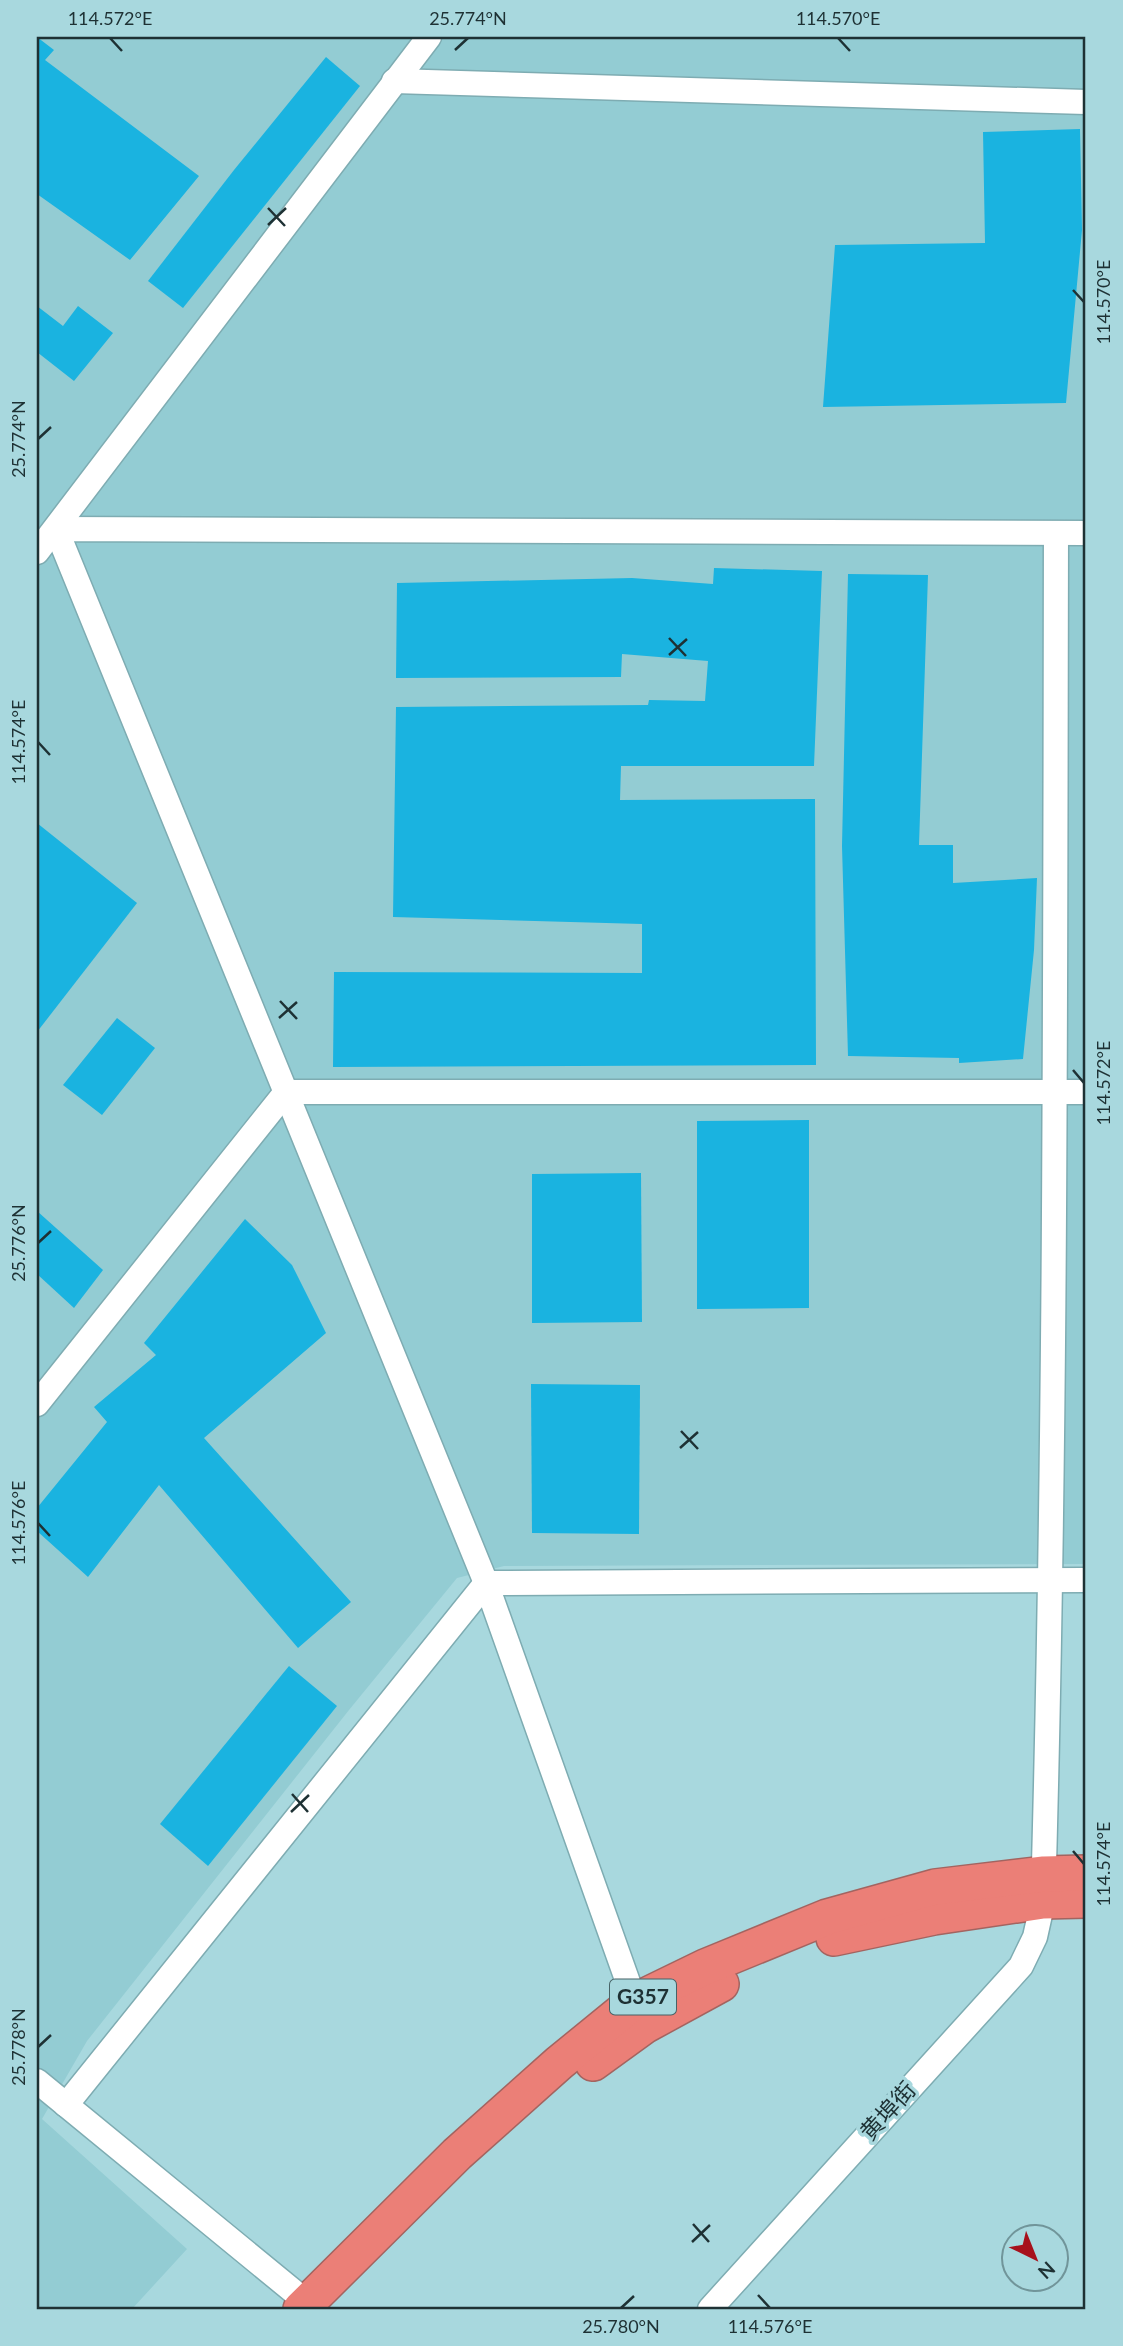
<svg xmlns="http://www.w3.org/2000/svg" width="1123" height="2346" viewBox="0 0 1123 2346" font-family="Lato,'Noto Sans SC',sans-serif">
<rect width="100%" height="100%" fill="#a8d8de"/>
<path fill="#93ccd3" d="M37,37H1086V1564L504,1566L457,1578L349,1710L87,2041L42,2119L187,2249L132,2309H37Z"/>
<g fill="#1ab3e0">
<path d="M37,37L54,50L45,60L199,176L130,260L37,194Z"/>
<path d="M326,57L360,86L183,308L148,281L234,170Z"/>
<path d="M1080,129L1082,230L1066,403L823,407L835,245L985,243L983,132Z"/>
<path d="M37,306L63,326L78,306L113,333L74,381L37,352Z"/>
<path d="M714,568L822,571L814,766H621L620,800L815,799L816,1065L333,1067L334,972L642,973V924L393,917L396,707L648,705L649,700L705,701L708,661L622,654L621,677L396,678L397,583L632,578L713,584Z"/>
<path d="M848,574L928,575L919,845H953V883L1037,878L1034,950L1023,1059L959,1063V1058L848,1056L842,846Z"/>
<path d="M37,823L137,903L37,1032Z"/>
<path d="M117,1018L155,1048L102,1115L63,1085Z"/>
<path d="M809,1120V1308L697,1309V1121Z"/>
<path d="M641,1173L642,1322L532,1323V1174Z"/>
<path d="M37,1211L103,1270L74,1308L37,1274Z"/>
<path d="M245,1219L292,1265L326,1333L204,1438L351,1602L298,1648L159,1485L88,1577L37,1531V1508L107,1422L94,1407L156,1355L144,1343Z"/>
<path d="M531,1384L640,1385L639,1534L532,1533Z"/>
<path d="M289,1666L337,1706L208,1866L160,1824Z"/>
</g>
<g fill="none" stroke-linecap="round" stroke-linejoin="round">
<defs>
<g id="minor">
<path d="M394,81L1086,102"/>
<path d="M37,552L429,37"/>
<path d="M37,1404L286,1092H1086"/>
<path d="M640,2016L486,1583L56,529L1086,533"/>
<path d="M37,2081L315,2309"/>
<path d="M66,2105L486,1583L1086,1580"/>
<path d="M710,2309L1021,1966L1035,1937L1043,1901C1056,1445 1055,989 1056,534"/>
</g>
<g id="highway">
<path d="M834,1938L934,1917L1043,1901L1086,1900"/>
<path d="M593,2063L644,2026L721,1984"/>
<path d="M301,2309L457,2154L559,2063L635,2001L705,1967L827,1917L935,1887L1044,1874L1086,1873"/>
</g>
</defs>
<use href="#minor" stroke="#7eacb2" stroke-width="27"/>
<use href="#highway" stroke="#a36460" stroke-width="38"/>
<use href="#minor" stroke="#fff" stroke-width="24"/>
<use href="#highway" stroke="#eb7f77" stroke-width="35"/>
</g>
<path fill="none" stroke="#1e3134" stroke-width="2.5" d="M110,38L122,51M838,38L850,51M455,50L468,38M268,208L285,226M268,225L286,208M1073,290L1084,302M38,439L51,427M669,638L686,656M669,655L687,639M38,742L50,755M280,1001L297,1019M279,1018L297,1002M1073,1070L1084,1083M38,1243L51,1231M681,1431L698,1449M680,1448L698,1432M38,1523L50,1536M292,1794L308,1812M291,1812L309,1795M1073,1851L1084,1864M38,2047L51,2035M693,2224L709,2242M692,2242L710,2225M758,2295L770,2308M621,2308L634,2296"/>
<g text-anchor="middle" stroke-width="7" stroke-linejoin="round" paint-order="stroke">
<rect fill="#a8d8de" stroke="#476367" stroke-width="2" x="610" y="1979.5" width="66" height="35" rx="5"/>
<g font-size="21" font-weight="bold" fill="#1e3134">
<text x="643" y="2004">G357</text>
</g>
<g font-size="23" fill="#1e3134" stroke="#a8d8de">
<text transform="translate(888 2111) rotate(-48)" y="8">黄埠街</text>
</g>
</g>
<rect width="1123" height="2346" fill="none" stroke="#a8d8de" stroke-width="77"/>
<g transform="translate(1035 2258) rotate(137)"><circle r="33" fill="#a8d8de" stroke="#71959a" stroke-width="2"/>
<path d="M0-5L12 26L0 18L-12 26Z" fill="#a7111c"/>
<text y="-10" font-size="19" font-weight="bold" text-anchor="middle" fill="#1e3134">N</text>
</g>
<rect x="38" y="38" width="1046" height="2270" fill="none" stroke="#1e3134" stroke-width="2.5"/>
<g font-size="18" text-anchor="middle" fill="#1e3134">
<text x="110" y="25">114.572°E</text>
<text x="468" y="25">25.774°N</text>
<text x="838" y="25">114.570°E</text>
<text transform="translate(1104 302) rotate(-90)" y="6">114.570°E</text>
<text transform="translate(19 439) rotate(-90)" y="6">25.774°N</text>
<text transform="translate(19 742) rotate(-90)" y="6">114.574°E</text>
<text transform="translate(1104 1083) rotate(-90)" y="6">114.572°E</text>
<text transform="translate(19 1243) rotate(-90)" y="6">25.776°N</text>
<text transform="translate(19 1523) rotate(-90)" y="6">114.576°E</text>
<text transform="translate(1104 1864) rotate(-90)" y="6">114.574°E</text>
<text transform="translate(19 2047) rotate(-90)" y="6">25.778°N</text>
<text x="621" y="2333">25.780°N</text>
<text x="770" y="2333">114.576°E</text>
</g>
</svg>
